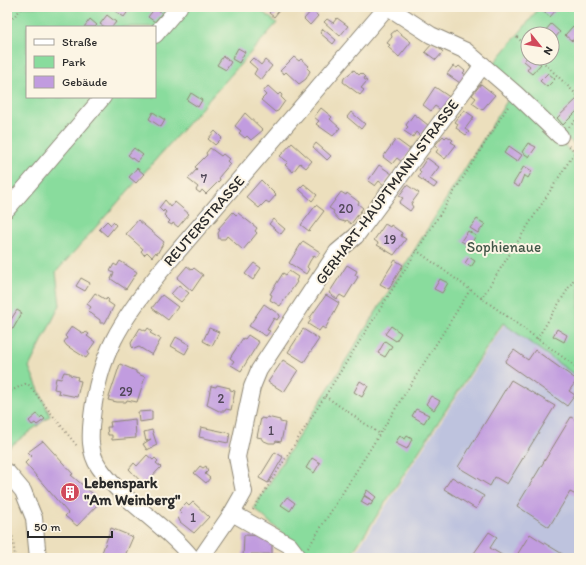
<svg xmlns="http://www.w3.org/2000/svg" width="586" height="565" viewBox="0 0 586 565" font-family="Itim,sans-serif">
<rect width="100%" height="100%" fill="#fcf5e5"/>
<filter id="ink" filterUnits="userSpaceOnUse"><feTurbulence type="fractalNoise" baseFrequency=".025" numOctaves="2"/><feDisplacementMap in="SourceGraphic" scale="8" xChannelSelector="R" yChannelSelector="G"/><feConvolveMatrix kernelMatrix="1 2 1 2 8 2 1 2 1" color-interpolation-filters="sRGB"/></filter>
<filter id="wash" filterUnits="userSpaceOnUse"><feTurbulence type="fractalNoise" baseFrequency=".012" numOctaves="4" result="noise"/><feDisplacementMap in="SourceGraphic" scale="16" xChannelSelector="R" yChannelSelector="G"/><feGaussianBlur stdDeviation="0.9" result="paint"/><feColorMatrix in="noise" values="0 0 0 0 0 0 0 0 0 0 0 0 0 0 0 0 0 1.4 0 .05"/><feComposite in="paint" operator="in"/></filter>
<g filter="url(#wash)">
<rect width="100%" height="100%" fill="#ecdfbd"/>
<path fill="#bec3de" d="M504,324L579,378V558H352Z"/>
<g fill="#89dc9d" stroke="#5a8464" fill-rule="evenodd">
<path d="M7,7H256L277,23L56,272L60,305L29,367L50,416L7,449ZM27,27H155V97H27Z"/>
<path d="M538,7H579V149L491,67L534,15ZM528,34H552V58H528Z"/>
<path d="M512,93L579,160V378L503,323L349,558H309L254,508Z"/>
</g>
<g id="blocks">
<g fill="#c19cdf">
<path d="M118,7H126L129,10L124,17L115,11Z"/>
<path d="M274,7H282L274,17L269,13Z"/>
<path d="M543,7H552L556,10L550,17L541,10Z"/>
<path d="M155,8L162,13L155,22L148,17Z"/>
<path d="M312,10L318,16L310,25L304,19Z"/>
<path d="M107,15L116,22L112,27H105L100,24Z"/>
<path d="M337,18L348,26L340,36L324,22L327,19L333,23Z"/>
<path d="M90,19L97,25L95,27H84Z"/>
<path d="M551,24L560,32L554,39L552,34H548L545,31Z"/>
<path d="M573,26L578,30L575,34L577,35L572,41L565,35Z"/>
<path d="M323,29L336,40L333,44L320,33Z"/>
<path d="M396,30L411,42L399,57L388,47L390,45L387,43L392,37L391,34Z"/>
<path d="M433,43L443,52L436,60L425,52Z"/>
<path d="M238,48L245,52L239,63L232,59Z"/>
<path d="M223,56L231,62L226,70L217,65Z"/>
<path d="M528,56V58H533L541,64L532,74L527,70L530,66L524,61Z"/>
<path d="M294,57L299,61L301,59L309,66L307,68L310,71L306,79L299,84L286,72L284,74L280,71Z"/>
<path d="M253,58L261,65L265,60L272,66L261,80L254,74L257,69L249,62Z"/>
<path d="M453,66L457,68L459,66L465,71L463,73L466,75L460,83L447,74Z"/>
<path d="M354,70L359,75L361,73L365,77L364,79L367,81L361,88L364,90L360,95L343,82L344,78Z"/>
<path d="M548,73L555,79L547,87L540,81Z"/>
<path d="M481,84L495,95L482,110L472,103L476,98L472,95Z"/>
<path d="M268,86L278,95L280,93L282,95L281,97L285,101L278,111L275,112L261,100L266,95L263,92Z"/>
<path d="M435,87L451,98L442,111L435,106L431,111L423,105Z"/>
<path d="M191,93L202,100L198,107L187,100Z"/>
<path d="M578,98L579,109L563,125L557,118Z"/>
<path d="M321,108L332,117L330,119L340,128L333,136L316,124L319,121L314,117Z"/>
<path d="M464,110L474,117L465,129L469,132L466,135L456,128L458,124L455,122Z"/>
<path d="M153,112L165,120L161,127L149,119Z"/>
<path d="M351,112L365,124L361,129L347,117Z"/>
<path d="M245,113L263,130L251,140L247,136L245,138L239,133L241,131L235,126Z"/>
<path d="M414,114L428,125L420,136L416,132L413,137L404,131L408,127L406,125Z"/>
<path d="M215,131L222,138L215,145L208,139Z"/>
<path d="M443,136L445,138L447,136L453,140L451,142L456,145L445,159L436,152L439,148L435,145Z"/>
<path d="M396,139L411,150L402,162L397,158L392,164L383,157Z"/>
<path d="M292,143L312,161L306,168L300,163L293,172L285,165L288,162L280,156Z"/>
<path d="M316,143L331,156L327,160L313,147Z"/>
<path d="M528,143L536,147L529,157L522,152Z"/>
<path d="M509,146L522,155L517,162L504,153Z"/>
<path d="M134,148L143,155L137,162L128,155Z"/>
<path d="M210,148L221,156L223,154L229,159L227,161L230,164L219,177L220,180L206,194L202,190L200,193L196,190L198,187L188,179L197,169L195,167L207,155L206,153Z"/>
<path d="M427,158L439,167L430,179L437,184L434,188L418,177L421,172L419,170Z"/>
<path d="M379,165L392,174L384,185L379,181L375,186L368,181Z"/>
<path d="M524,166L532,171L528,178L524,175L519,187L513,184Z"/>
<path d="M137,168L144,174L136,183L129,177Z"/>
<path d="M261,180L276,195L269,203L266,201L259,208L246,197Z"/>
<path d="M304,184L317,195L312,201L299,189Z"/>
<path d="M407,185L419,193L411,204L413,207L410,211L399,203L403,198L399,196Z"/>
<path d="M341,192L346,195L347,193L359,202L358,204L363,208L351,224L346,220L345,222L339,220L333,213L334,211L329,208Z"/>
<path d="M165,200L171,207L175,202L189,214L178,227L173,223L172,225L168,223L170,221L164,215L166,212L164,210L163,212L159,208Z"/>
<path d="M316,205L324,211L309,231L301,225Z"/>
<path d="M233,212L236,215L238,213L257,228L255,231L257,233L243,250L227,236L225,239H219L218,233L220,230L218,229Z"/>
<path d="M273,219L285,229L281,234L269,224Z"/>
<path d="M477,219L485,224L478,233L470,228Z"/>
<path d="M138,220L164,242L157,254L156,252L152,257L147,252L144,255L141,251L143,249L126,234Z"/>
<path d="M107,221L111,225L113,222L116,225L107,236L99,229Z"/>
<path d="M385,224L390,227L391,225L402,233L401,236L406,239L394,255L377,245L378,243L374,240Z"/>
<path d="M468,231L476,236L469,246L461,241Z"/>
<path d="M303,241L320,252L317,257L314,255L310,261L307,267L309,269L306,274L289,263Z"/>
<path d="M469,257L475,261L471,267L465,263Z"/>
<path d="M395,260L403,265L389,289L380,284Z"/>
<path d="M120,261L137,272L126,289L111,279L114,273L110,271L114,264L117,266Z"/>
<path d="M254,263L261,268L253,280L245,274Z"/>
<path d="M347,265L357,271L355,275L358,277L345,298L340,295L337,299L329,293Z"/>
<path d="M187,266L192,270L194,268L203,275L192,291L177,278Z"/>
<path d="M289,271L298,277L296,281L297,282L280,306L270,300L272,295L270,294L283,273L286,275Z"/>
<path d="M81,278L90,283L85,291L76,286Z"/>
<path d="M440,279L448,283L442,293L434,289Z"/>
<path d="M179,285L189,293L181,302L171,294Z"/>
<path d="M95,293L106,300L107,298L109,300L108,302L114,306L105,323H100V320L88,311L91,307L87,304Z"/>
<path d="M162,295L178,307L168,320L152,308Z"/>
<path d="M326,295L339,303L325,329L322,327L319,331L308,324L311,320L309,319Z"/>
<path d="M264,304L280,315L277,320L274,318L267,330L270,331L266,336L249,326Z"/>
<path d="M17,310L22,313L13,329L7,326Z"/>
<path d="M72,326L84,334L86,332L89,334L87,336L95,342L88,352L89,354L86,358L67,346L64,342L67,338L65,336Z"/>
<path d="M391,326L401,333L396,341L385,334Z"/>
<path d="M140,328L146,331L148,328L152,331L150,333L161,339L152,355L139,347L134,349L132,347L131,343Z"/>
<path d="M209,328L219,332L212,346L203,341Z"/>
<path d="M303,329L319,339L304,362L288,352Z"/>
<path d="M557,329L567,335L564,342L553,336Z"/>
<path d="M248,335L259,342L241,371L231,365L234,361L230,358L243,338L245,339Z"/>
<path d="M176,337L190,345L185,354L171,346Z"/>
<path d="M385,341L392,346L385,357L378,353Z"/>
<path d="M514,350L528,360L535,350L577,380L569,391L575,395L567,406L505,362Z"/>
<path d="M283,360L298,370L284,392L268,382Z"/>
<path d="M120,364L136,371V373L145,377L137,402L127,400L126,402H117L108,400Z"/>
<path d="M64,372L70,373V375L78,377L77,380L81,381L77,397L58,393L59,390L54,389L56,378L61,379Z"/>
<path d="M511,380L555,406L507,484L495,477L490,486L458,467Z"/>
<path d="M360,381L368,386L362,397L354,392Z"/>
<path d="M217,385L230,388V390L235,391L231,410L226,409L225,411H219L207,405L211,386L216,387Z"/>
<path d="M431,396L440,401L434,410L426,404Z"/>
<path d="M416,409L429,415L424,423L412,416Z"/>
<path d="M152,411V420L139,422L138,412Z"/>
<path d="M37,414L40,418L42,416L45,419L37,425L35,423L32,425L29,421Z"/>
<path d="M267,417L280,420V422L285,423L281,442L276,441L275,443H269L262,440V438L257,437L261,418L266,419Z"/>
<path d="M571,417L579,422V477L576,482L579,484V495L578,496L570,492L549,527L517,506Z"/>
<path d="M135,419L136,438L112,440V435H108L107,427H111L110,422Z"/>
<path d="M201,427L230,433L228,443L199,437Z"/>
<path d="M152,430L157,445L147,450L143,444L151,439L146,441L144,432Z"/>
<path d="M400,436L405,439L407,436L412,439L407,449L395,443Z"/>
<path d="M43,441L73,474L71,475L101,501L77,526L65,516L68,513L25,463L32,456L28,452Z"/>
<path d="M275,452L283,457L268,483L259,478Z"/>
<path d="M147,455L153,460L155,458L158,461L156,463L161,467L144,485L129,469L134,463L137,466Z"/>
<path d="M312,458L320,463L314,473L306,468Z"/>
<path d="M200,466L203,468L206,466L208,471L205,474L210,478L206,483L194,473Z"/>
<path d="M452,477L484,496L476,509L444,489Z"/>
<path d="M367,490L376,497L373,501L364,495Z"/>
<path d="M364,496L373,501L371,505L369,504L368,506L361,502Z"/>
<path d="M287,497L295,503L290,511L281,505Z"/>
<path d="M193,502L209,517L194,533L180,522L178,517L182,513L179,510L186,503L189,506Z"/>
<path d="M111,528L133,537L124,558H100Z"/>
<path d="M489,532L497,537L490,548L507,558H475L472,556Z"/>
<path d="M530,534L541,541L569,558H518L519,556L517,555Z"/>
<path d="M244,535L272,536V554H251V558H243Z"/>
<rect x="274" y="554" width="17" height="4"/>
</g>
</g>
</g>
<g filter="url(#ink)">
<use href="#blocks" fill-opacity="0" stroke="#8c8574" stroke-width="1"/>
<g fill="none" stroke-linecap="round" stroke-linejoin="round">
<defs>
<g id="minor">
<path d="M388,7L431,35L466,51L516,94L560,136"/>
<path d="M155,35L179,7"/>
<path d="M7,209L103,97"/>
<path d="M7,472L23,491L34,518L38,558"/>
<path d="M232,513L289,545L299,558"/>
<path d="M192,558C165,524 124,503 99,467C89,453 90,434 92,417C99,354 121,321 160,272L387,7"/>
<path d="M201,558L232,513L244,492L237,457L252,387L259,370L337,252L356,236L483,65"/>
</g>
</defs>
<use href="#minor" stroke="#8c8574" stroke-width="18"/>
<g stroke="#8c8574" stroke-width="2" stroke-dasharray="1 3" stroke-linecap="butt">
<path d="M7,24L23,7"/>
<path d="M517,37L528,48"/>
<path d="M539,58L579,97"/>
<path d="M569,127L579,117"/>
<path d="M569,146L579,155"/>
<path d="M416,250L579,369"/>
<path d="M481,299L575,152"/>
<path d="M537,339L579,271"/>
<path d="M7,393L25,384H28L77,446"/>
<path d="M325,396L380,434"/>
<path d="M253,510L509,105"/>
<path d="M7,526L13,538L15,558"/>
<path d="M308,548L470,290"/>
</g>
<use href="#minor" stroke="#fff" stroke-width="16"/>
</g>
</g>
<defs>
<symbol id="building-disc" viewBox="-11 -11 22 22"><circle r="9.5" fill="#d1495b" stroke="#fcf5e5"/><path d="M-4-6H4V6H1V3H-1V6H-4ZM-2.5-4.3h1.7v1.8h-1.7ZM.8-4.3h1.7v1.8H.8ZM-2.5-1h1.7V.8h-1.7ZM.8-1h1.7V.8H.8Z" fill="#fff"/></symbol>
</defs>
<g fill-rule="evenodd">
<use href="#building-disc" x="59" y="481" width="22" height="22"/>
</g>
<g text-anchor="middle" stroke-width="4" stroke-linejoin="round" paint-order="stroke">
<g font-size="13" fill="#504758">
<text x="204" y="183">7</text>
<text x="346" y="213">20</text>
<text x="390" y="244">19</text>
<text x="126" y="396">29</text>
<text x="221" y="403">2</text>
<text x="271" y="435">1</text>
<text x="193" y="522">1</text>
</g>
<g font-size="15" fill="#2b2b2b" stroke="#fcf5e5">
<text transform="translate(387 192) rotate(-53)" y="5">GERHART-HAUPTMANN-STRASSE</text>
<text transform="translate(204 221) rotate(-49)" y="5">REUTERSTRASSE</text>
</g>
<g font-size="15" fill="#425748" stroke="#fcf5e5">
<text x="504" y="252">Sophienaue</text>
</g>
<g font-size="15" font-weight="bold" fill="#2b2b2b" stroke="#fcf5e5" text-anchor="start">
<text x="84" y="488">Lebenspark<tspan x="84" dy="17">"Am Weinberg"</tspan></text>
</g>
</g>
<rect width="586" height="565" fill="none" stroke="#fcf5e5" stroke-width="24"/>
<rect x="26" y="26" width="130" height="72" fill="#fcf5e5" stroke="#a8a49b"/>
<rect x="34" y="39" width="20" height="6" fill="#ffffff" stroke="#a8a49b"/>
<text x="62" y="46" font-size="12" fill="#2b2b2b">Straße</text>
<rect x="34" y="56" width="20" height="12" fill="#89dc9d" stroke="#a8a49b"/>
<text x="62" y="66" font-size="12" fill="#2b2b2b">Park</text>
<rect x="34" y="76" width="20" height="12" fill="#c19cdf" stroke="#a8a49b"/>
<text x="62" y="86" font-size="12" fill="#2b2b2b">Gebäude</text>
<g transform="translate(540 46) rotate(120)"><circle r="19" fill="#fcf5e5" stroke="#a8a49b"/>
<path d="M0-3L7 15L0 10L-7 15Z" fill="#d1495b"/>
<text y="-6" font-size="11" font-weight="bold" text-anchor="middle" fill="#2b2b2b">N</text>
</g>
<path d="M28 531v6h84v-6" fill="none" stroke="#2b2b2b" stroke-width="2"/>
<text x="34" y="531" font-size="12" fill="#2b2b2b" stroke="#fcf5e5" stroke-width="3" paint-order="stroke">50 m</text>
</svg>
